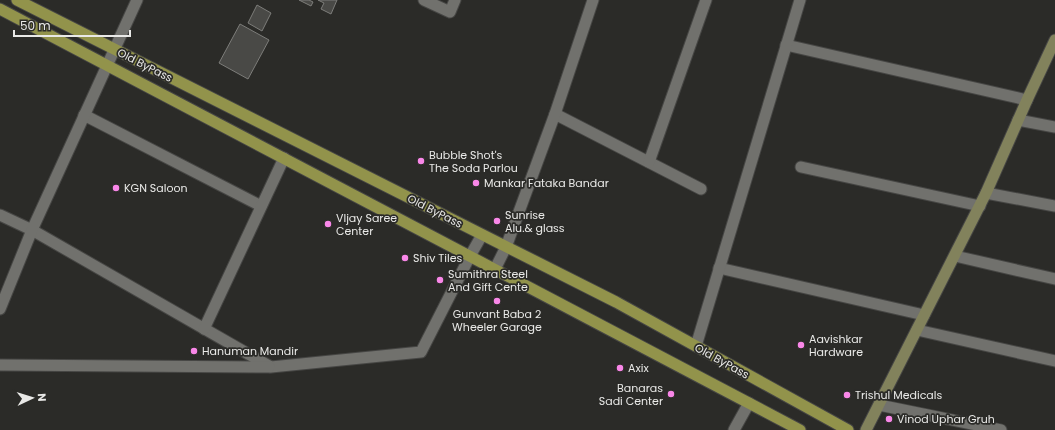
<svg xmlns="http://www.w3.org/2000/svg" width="1055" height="430" viewBox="0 0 1055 430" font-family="Poppins,sans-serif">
<rect width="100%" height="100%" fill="#2b2b28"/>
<g fill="#494946" stroke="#7d7d7a">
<path d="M299,0H309L313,2L311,6Z"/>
<path d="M318,0H337L331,14L321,9L324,3Z"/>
<path d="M257,5L271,13L262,31L248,23Z"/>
<path d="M240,24L269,40L248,79L219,63Z"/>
</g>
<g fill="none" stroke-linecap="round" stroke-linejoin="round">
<defs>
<g id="minor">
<path d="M424,0L450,12L455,0"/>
<path d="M786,45L1027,100"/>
<path d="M555,114L701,189"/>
<path d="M84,115L261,206"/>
<path d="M1018,120L1055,127"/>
<path d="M649,162L706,0"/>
<path d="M801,167L980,206"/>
<path d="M986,193L1055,206"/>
<path d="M0,215L32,230L271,367L421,352L470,256L482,235"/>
<path d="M955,256L1055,279"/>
<path d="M719,268L924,315"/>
<path d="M495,269L506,247L555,114L593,0"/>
<path d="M0,309L32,230L137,0"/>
<path d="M204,329L284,158"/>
<path d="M917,330L1055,361"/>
<path d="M696,346L800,0"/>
<path d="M0,365L269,367"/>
<path d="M879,405L1001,430"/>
<path d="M734,430L749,403"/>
</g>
<path id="secondary" d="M866,430L986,193L1027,100L1055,40"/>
<g id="primary">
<path d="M17,0L616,302L848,430"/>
<path d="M0,9L800,430"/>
</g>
</defs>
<use href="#minor" stroke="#464644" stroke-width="13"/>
<use href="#secondary" stroke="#464644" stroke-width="13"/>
<use href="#primary" stroke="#464644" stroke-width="13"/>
<use href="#minor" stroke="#71716d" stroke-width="11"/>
<use href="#secondary" stroke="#82825c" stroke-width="11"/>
<use href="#primary" stroke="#92934b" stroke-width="11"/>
</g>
<g fill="#f987e8" stroke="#2b2b28" stroke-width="1.5">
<circle cx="421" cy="161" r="4"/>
<circle cx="476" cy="183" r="4"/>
<circle cx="116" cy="188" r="4"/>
<circle cx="497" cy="221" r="4"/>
<circle cx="328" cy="224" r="4"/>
<circle cx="405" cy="258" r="4"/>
<circle cx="440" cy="280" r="4"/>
<circle cx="497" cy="301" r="4"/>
<circle cx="801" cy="345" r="4"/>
<circle cx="194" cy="351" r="4"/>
<circle cx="620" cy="368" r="4"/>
<circle cx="671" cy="394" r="4"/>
<circle cx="847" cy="395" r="4"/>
<circle cx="889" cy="419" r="4"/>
</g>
<g text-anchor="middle" stroke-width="3.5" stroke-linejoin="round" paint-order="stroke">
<g font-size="11" fill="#e9e9e7" stroke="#2b2b28">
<text transform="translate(145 65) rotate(27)" y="4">Old ByPass</text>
<text transform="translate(435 211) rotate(27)" y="4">Old ByPass</text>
<text transform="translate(722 361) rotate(29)" y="4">Old ByPass</text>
</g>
<g font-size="11" fill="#e9e9e7" stroke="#2b2b28" text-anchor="start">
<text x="429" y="159">Bubble Shot's<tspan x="429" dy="13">The Soda Parlou</tspan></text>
<text x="484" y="187">Mankar Fataka Bandar</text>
<text x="124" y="192">KGN Saloon</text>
<text x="505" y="219">Sunrise<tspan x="505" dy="13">Alu.&amp; glass</tspan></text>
<text x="336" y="222">VIjay Saree<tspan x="336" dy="13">Center</tspan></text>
<text x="413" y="262">Shiv Tiles</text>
<text x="448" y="278">Sumithra Steel<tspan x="448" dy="13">And Gift Cente</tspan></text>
<text x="497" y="318" text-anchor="middle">Gunvant Baba 2<tspan x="497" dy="13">Wheeler Garage</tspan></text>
<text x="809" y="343">Aavishkar<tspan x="809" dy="13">Hardware</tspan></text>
<text x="202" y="355">Hanuman Mandir</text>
<text x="628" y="372">Axix</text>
<text x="663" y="392" text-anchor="end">Banaras<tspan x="663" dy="13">Sadi Center</tspan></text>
<text x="855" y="399">Trishul Medicals</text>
<text x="897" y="423">Vinod Uphar Gruh</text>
</g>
</g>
<g transform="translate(32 398) rotate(86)" stroke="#2b2b28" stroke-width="3" paint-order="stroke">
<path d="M0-3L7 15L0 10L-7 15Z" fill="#e9e9e7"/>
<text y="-6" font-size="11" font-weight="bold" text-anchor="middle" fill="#e9e9e7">N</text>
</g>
<path d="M14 30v6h116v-6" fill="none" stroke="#e9e9e7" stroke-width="2"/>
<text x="20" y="30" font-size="12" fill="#e9e9e7" stroke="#2b2b28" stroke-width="3" paint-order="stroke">50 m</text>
</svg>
